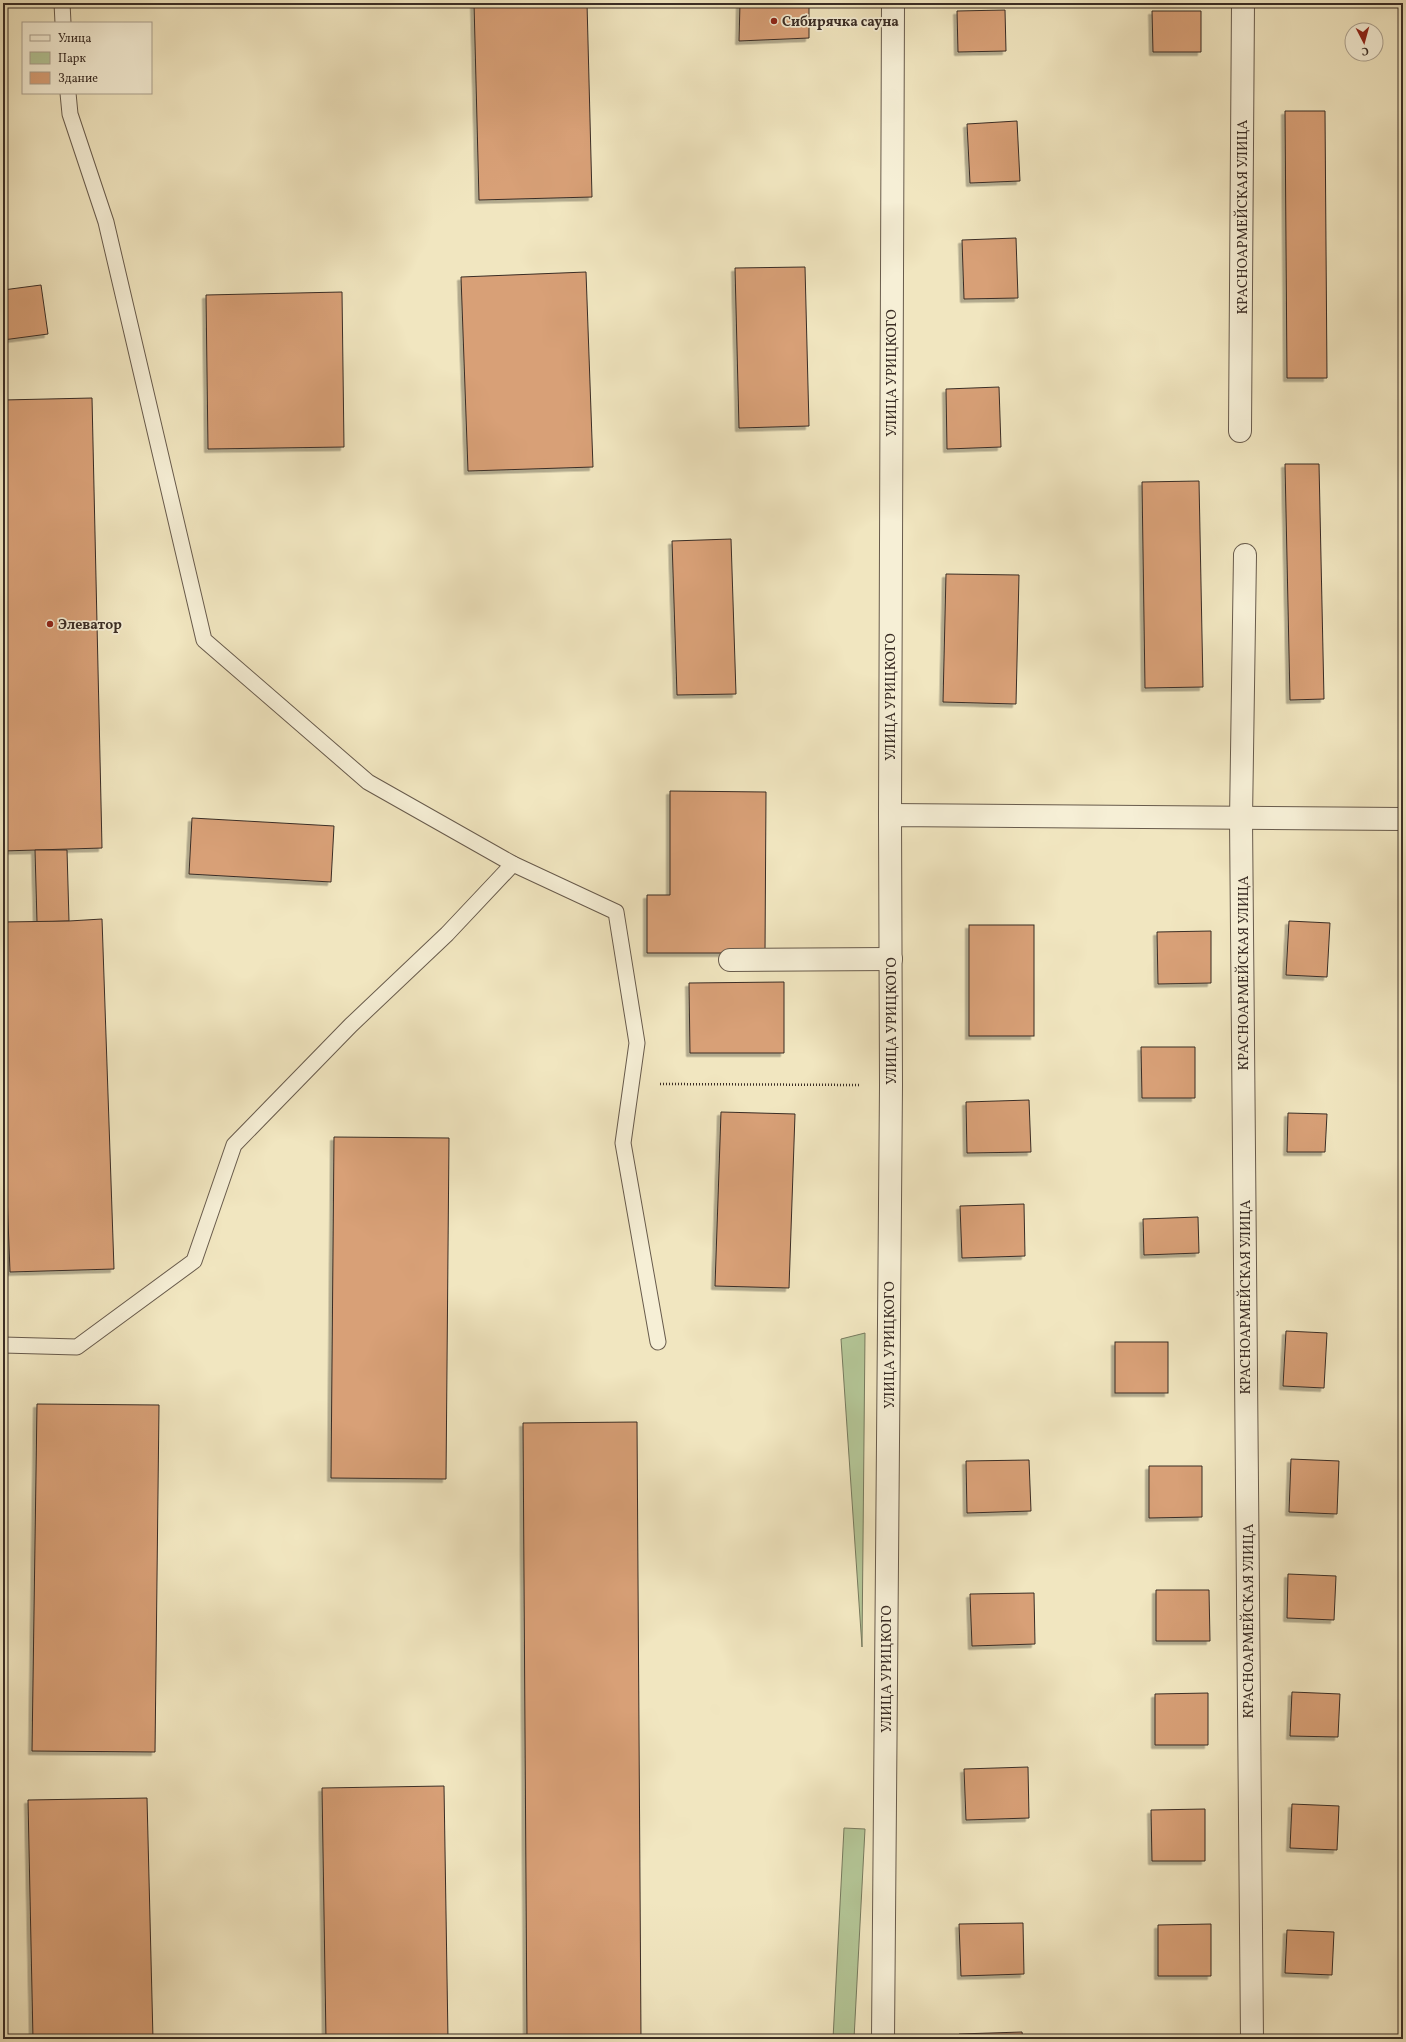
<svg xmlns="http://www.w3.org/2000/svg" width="1406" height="2042" viewBox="0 0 1406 2042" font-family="Vollkorn,serif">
<defs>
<filter id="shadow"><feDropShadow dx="-3.5" dy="3.5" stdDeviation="0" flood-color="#0004"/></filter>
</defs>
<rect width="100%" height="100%" fill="#f1e6c0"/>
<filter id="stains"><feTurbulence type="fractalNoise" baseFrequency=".005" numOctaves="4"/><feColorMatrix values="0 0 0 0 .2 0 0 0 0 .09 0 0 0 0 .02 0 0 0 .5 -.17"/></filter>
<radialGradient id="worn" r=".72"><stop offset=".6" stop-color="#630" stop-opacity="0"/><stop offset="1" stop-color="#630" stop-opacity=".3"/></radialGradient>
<g fill="#b4c697" stroke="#777a5e">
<path d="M865,1333L862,1647L841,1339Z"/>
<path d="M844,1828L865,1829L854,2039H833Z"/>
</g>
<g fill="#d8a077" stroke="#3a2d25" filter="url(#shadow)">
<path d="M474,3H587L592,197L479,200Z"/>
<path d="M740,3H809V38L739,41Z"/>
<path d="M1005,10L1006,51L958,52L957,11Z"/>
<path d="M1152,11H1201V52H1153Z"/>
<path d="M1285,111H1325L1327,378H1287Z"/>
<path d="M1017,121L1020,181L970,183L967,124Z"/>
<path d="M1016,238L1018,298L964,299L962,240Z"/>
<path d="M805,267L809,426L739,428L735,268Z"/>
<path d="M586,272L593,467L468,471L461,277Z"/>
<path d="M41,285L48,334L3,340V290Z"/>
<path d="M342,292L344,447L208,449L206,295Z"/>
<path d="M999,387L1001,447L947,449L946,389Z"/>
<path d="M92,398L102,848L3,851V400Z"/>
<path d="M1285,464H1319L1324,699L1290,700Z"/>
<path d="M1199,481L1203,687L1145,688L1142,482Z"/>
<path d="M731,539L736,694L677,695L672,541Z"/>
<path d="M946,574L1019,575L1016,704L943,702Z"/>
<path d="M670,791L766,792L765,953H647V895H670Z"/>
<path d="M192,818L334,826L331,882L189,874Z"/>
<path d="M35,850H67L69,921L37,922Z"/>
<path d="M102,919L114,1269L10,1272L3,1090V922L69,921Z"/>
<path d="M1289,921L1330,923L1327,977L1286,975Z"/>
<rect x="969" y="925" width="65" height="111"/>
<path d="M1211,931V983L1158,984L1157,932Z"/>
<path d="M784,982V1053H690L689,983Z"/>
<path d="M1141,1047H1195V1098H1142Z"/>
<path d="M1029,1100L1031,1152L967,1153L966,1102Z"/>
<path d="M721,1112L795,1114L789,1288L715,1286Z"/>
<path d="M1288,1113L1327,1114L1325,1152H1287Z"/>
<path d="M334,1137L449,1138L446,1479L331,1478Z"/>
<path d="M1024,1204L1025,1256L962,1258L960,1206Z"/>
<path d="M1198,1217L1199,1253L1144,1255L1143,1219Z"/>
<path d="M1286,1331L1327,1333L1324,1388L1283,1386Z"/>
<rect x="1115" y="1342" width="53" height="51"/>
<path d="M37,1404L159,1405L155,1752L32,1751Z"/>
<path d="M637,1422L641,2039H527L523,1423Z"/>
<path d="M1291,1459L1339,1461L1337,1514L1289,1512Z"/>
<path d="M1029,1460L1031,1511L967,1513L966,1461Z"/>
<path d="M1149,1466H1202V1517L1149,1518Z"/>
<path d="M1288,1574L1336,1576L1334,1620L1287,1618Z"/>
<path d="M1156,1590H1209L1210,1641H1156Z"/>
<path d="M1034,1593L1035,1644L972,1646L970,1594Z"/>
<path d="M1292,1692L1340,1694L1338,1737L1290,1736Z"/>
<path d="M1208,1693V1745H1155V1694Z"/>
<path d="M1028,1767L1029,1818L966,1820L964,1769Z"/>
<path d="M444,1786L448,2039H326L322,1788Z"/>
<path d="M147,1798L153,2039H33L28,1800Z"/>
<path d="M1292,1804L1339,1806L1337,1850L1290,1848Z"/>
<path d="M1205,1809V1861H1152L1151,1810Z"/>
<path d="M1023,1923L1024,1974L961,1976L959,1924Z"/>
<path d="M1211,1924V1976H1158V1925Z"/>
<path d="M1287,1930L1334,1932L1332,1975L1285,1973Z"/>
<path d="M1022,2032L1023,2039H959V2034Z"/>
</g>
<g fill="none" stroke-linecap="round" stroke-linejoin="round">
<defs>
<g id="service">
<path d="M62,3L63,23"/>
<path d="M68,93L70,114L106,222L204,640L368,782L513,864L616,912L637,1043L623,1143L658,1342"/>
<path d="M3,1345L77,1347L194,1261L234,1145L351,1025L447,934L513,864"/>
</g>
<g id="minor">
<path d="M1240,431L1243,3"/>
<path d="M1245,555L1241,819L1252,2039"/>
<path d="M890,815L893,3"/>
<path d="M730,960L891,959"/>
</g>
<path id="tertiary" d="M883,2039L891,1085L890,815L1403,819"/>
</defs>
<use href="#service" stroke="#685b4c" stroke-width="17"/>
<use href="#minor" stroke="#685b4c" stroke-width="24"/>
<use href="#tertiary" stroke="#685b4c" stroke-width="24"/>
<path stroke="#3a2d25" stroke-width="2.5" stroke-dasharray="1 2" stroke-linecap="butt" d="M660,1084L861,1085"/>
<use href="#service" stroke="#f6efd6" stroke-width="15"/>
<use href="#minor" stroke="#f6efd6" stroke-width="22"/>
<use href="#tertiary" stroke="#f6efd6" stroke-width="22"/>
</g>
<g fill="#8f2418" stroke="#f6efd6" stroke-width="1.5">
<circle cx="774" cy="21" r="4"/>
<circle cx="50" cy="624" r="4"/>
</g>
<g text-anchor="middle" stroke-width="3.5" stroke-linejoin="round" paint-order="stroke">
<g font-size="14" font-weight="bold" fill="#3a2d25" stroke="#f6efd6" text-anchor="start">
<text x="782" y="26">Сибирячка сауна</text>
<text x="58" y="629">Элеватор</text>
</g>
<g font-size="14" fill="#3a2d25" stroke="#f6efd6">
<text transform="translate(1242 217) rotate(-90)" y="5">КРАСНОАРМЕЙСКАЯ УЛИЦА</text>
<text transform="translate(891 373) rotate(-90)" y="5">УЛИЦА УРИЦКОГО</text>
<text transform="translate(890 697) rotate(-90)" y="5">УЛИЦА УРИЦКОГО</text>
<text transform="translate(1243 973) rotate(-90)" y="5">КРАСНОАРМЕЙСКАЯ УЛИЦА</text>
<text transform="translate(891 1021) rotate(-90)" y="5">УЛИЦА УРИЦКОГО</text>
<text transform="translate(1245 1297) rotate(-90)" y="5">КРАСНОАРМЕЙСКАЯ УЛИЦА</text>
<text transform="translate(889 1345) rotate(-90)" y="5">УЛИЦА УРИЦКОГО</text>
<text transform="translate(1248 1621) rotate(-90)" y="5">КРАСНОАРМЕЙСКАЯ УЛИЦА</text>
<text transform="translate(886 1669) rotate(-90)" y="5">УЛИЦА УРИЦКОГО</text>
</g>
</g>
<rect width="1406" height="2042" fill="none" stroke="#f1e6c0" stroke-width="16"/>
<rect x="4" y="4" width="1398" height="2034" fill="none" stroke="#3a2d25" stroke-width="2"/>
<rect x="8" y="8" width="1390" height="2026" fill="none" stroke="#3a2d25"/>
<rect x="22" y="22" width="130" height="72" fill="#f6efd6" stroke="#aba18f"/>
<rect x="30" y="35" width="20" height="6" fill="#f6efd6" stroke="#aba18f"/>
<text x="58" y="42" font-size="12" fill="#3a2d25">Улица</text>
<rect x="30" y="52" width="20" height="12" fill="#b4c697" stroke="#aba18f"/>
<text x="58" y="62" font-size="12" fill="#3a2d25">Парк</text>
<rect x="30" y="72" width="20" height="12" fill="#d8a077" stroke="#aba18f"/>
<text x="58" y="82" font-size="12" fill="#3a2d25">Здание</text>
<g transform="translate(1364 42) rotate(174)"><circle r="19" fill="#f6efd6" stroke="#aba18f"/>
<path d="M0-3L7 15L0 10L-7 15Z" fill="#8f2418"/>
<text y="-6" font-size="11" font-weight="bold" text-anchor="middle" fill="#3a2d25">С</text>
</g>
<rect width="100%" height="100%" filter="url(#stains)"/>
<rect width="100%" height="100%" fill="url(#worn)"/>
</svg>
